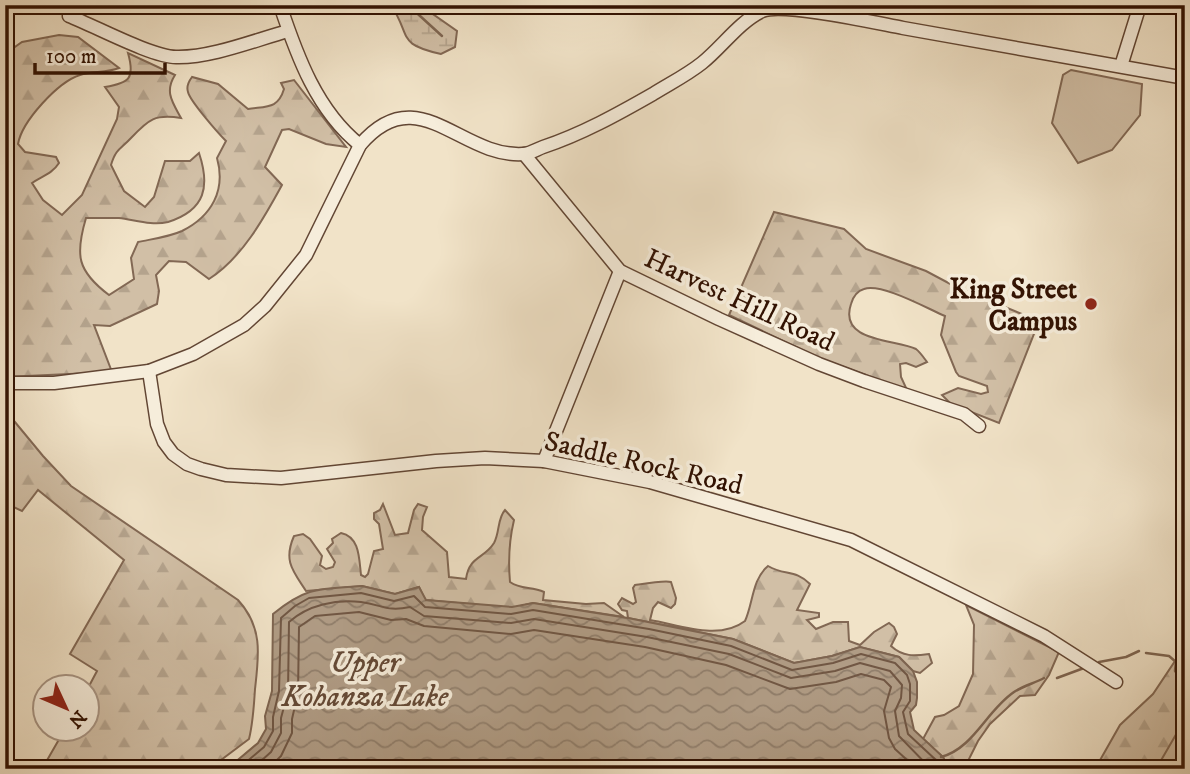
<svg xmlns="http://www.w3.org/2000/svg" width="1190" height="774" viewBox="0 0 1190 774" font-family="'IM FELL DW Pica',serif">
<defs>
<pattern id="forest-firs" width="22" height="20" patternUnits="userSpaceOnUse" patternTransform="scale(1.75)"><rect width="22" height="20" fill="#d1bfa6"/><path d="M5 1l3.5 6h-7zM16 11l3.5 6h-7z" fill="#b4a38d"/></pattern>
<pattern id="wetland-marsh" width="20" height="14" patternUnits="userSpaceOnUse" patternTransform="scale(1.75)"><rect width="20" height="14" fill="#d1bfa6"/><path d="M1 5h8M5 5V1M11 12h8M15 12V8" fill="none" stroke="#b4a38d"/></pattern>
<pattern id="park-crowns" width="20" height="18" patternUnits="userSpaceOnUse" patternTransform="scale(1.75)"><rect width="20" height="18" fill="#d1bfa6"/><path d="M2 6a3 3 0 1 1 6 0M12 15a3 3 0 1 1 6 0" fill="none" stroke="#b4a38d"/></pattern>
<pattern id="water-waves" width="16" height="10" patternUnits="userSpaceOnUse" patternTransform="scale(1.75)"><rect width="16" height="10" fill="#b09c85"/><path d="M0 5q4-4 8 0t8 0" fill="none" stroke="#907e6b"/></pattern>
</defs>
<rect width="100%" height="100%" fill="#f1e3c8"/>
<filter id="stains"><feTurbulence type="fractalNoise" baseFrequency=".00286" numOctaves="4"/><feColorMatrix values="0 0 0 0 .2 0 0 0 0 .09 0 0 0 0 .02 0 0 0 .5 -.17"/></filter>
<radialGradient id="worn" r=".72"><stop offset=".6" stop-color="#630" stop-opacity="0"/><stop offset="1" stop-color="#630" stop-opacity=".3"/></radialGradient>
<g fill="url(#forest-firs)" stroke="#826854" stroke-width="2">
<path d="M59,35L78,37L119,68C106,73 93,71 80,75C58,82 22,121 18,144L25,152L56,157L59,163C52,174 42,176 32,183L43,200L62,215L82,195L117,119L119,107L105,87C130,83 135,78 128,53L175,75C164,92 173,103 181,118C155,114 149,119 131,138C121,149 116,148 111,165L124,191L145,207L154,197L165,161H190L199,153C210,186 206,210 168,222C152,226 135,220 119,218C108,218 97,218 86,218C75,255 77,271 109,295L134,279L131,258L138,242C152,239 169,237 182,231C212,216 226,190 217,158L226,141C218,133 190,101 188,92C186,86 189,81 192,77L218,84L248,109C267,106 278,109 284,89L281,83L294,80L346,147L326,144L289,129L282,130L265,167L282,185C264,218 242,258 209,279L186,262L169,261L156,275L159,291L157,304L110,326L94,325L112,372L5,377V54L22,42Z"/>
<path d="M774,212L844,229L866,249L926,271L956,287L1039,321L999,423L951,404L942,395L958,388L981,394L988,392L987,386L959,376L956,372L941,335L945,316C926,308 882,283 864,289C857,291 853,297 851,304C838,343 897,339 916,349C920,352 924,358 927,362L916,367L906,363L900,364L901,377L907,390L819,358L729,315Z"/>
<path d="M5,410L43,456L71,486L238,600C263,627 259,655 255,689C254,706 253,723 249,739L209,769H42L65,729L88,728V688L97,671L70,654L124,560L38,490L22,511L5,503Z"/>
<path d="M383,504L395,535L408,533L414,510L418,504L427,507L423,517L422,530L447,552L449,577L466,579C469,556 484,559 494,543C500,532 497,519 505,510L514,520C509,541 508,560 510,582C521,590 532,586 544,592L543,600L586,604L604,603L624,617L533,603L512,608L425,600L419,587L395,594L362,586L306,591C293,571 283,561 294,536L303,534L310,539L322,556L320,565L326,569L333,567L335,562L327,549L333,543L332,539L341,533C360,537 359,559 361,575L365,577L368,574L374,551L383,549L379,524L374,519V513L380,510Z"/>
<path d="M768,566C785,576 795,569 810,584L797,610L819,613V617L807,620L816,629L833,622H848L849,641L860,645L874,632L889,623L894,627L897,634L891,646C903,657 914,656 929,654L932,663L920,673L913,671L899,657L860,647L832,656L794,663L733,639L628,618L627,611L622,610L618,604L622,598L633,604L636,602L633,588L635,585C642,584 665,580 671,582L676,598L675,604L671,608L658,602L653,608L650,620C680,625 719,641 745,621C753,604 752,579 768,566Z"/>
<path d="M966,605L1059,652L1049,675L1035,695L1020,696L990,724L978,741L964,769H949L943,757L923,739L935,717L944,715L959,706L973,674L974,625Z"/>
<path d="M1185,646V769H1095L1120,725L1153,694Z"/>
</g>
<path fill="url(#wetland-marsh)" stroke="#826854" stroke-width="2" d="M391,5H427L430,12L457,31L455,47L441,54C396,44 412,37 391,5Z"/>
<path fill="url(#park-crowns)" stroke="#826854" stroke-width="2" d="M1185,719V769H1156Z"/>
<path fill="#d1bfa6" stroke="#826854" stroke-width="2" d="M1071,70L1142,84L1140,115L1112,150L1078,163L1052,123L1063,75Z"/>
<path fill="url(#water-waves)" stroke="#7e6551" stroke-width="2" d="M362,586L395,594L419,587L426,600L512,607L533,603L628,618L733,639L794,663L832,656L860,647L899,657L913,671L917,682V698L916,705L910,712L914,730L943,757L949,769H227L258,743L266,729L265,716L272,691L273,614C307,586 320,589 362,586Z"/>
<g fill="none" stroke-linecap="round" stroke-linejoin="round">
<g stroke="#715744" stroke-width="2">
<path d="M238,769L264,747L273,731V717L279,691L281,618L295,606L309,598L361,593L394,601L414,596L425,607L511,614L533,610L649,629L731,646L792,670L833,663L861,654L895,663L907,675L910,684V701L903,712L908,734L937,761L941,769"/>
<path d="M252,769L271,752L281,733V718L288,692L289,622C308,605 336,599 361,602C383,605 387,612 410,607L424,616L511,623L534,619L647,637L729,654L791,678L835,671L860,663L890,671L902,685L901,698L895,711L899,736L931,769"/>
<path d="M268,769L281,756L292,733V719L298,693L299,627L315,616L359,612L391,620L406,619L424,626L511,634L534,630L645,647L726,665L790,689L836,682L861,674L884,680L891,687L884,711L889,738L895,749L917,769"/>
</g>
<g stroke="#7e6551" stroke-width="2.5">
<path d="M408,5L442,36"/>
<path d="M1146,653L1169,656L1176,662L1175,671L1185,681"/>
<path d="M1099,662L1126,657L1139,651"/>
<path d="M1057,678L1084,668"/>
<path d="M941,757C974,748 986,711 1014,692C1023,686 1035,683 1044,678"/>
</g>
<defs>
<g id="minor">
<path d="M280,5C297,56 317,111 360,145"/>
<path d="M69,16C95,26 152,57 176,57C211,58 255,40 288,31"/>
<path d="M1121,66L1140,5"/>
<path d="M524,154L620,271L719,319L819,364L864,381L964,414L979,426"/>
<path d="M149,371L157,424L164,442L173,454L187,464L201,469L226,475L281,478L436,461L485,458L544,461L650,482L851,540L1044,636L1116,682"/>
<path d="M5,383H54L149,371L193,354L244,325L265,306L306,255L360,145C418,77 460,158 523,154C530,154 537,149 543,147C582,134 618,114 653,94C669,84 687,75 702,63C722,47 739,22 762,11C784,2 876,23 903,28C997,45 1091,61 1185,78"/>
<path d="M544,461L620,271"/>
</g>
</defs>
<use href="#minor" stroke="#624634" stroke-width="15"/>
<use href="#minor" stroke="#f6eddb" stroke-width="12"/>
</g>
<circle fill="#8f2418" stroke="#f6eddb" stroke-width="2.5" cx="1091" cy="304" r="7"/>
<g text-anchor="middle" stroke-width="7" stroke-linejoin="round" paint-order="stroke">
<g font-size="28" font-weight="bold" fill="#321202" stroke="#f6eddb" text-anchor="end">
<text x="1077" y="298">King Street<tspan x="1077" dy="32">Campus</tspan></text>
</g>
<g font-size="28" fill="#321202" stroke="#f6eddb">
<text transform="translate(740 299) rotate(25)" y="10">Harvest Hill Road</text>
<text transform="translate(644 462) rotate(13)" y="10">Saddle Rock Road</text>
</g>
<g font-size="30" font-style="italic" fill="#644936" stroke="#f6eddb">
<text x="365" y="672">Upper<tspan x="365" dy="34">Kohanza Lake</tspan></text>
</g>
</g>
<rect width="1190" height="774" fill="none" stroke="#f1e3c8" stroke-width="28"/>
<rect x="7" y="7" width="1176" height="760" fill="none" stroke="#321202" stroke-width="3.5"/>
<rect x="14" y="14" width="1162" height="746" fill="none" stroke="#321202" stroke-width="2"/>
<g transform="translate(66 708) rotate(134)"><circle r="33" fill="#f6eddb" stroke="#a89584" stroke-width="2"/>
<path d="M0-5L12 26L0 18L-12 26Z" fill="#8f2418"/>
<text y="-10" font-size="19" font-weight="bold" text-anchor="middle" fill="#321202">N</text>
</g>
<path d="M35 63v10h130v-10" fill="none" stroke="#321202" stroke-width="3.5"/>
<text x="46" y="63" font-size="21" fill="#321202" stroke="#f6eddb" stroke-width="5" paint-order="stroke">100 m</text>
<rect width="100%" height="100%" filter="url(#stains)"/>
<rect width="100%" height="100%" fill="url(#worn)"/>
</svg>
